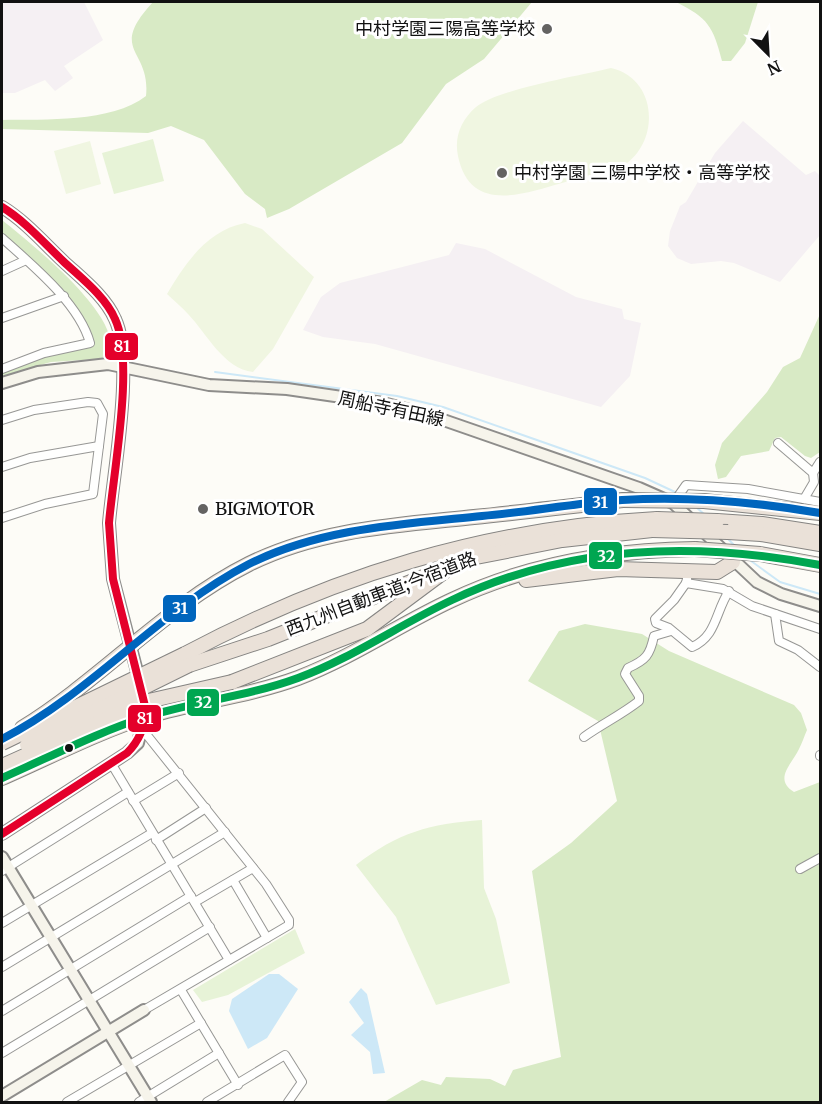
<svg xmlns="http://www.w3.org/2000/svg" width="822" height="1104" viewBox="0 0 822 1104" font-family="Merriweather,'Noto Sans JP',serif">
<rect width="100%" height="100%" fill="#fdfcf7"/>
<g fill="#f5f0f3">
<path d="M2,2H84L103,40L64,66L73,78L55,91L45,80L15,93H2Z"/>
<path d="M743,121L806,175L815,171L820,176V235L780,282L734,263L721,261L691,264L677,258L668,246L670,231L680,206L686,202L715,153Z"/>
<path d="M456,243L485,249L576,297L622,309L624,319L641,323L630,376L601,407L375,344L323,337L303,330L321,297L340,283L449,255Z"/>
</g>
<g fill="#e7f3d7">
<path d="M153,139L164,181L114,194L102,153Z"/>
<path d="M482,820L484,888L496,919L510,983L436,1005L396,917L356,865C399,832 429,824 482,820Z"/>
<path d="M295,929L305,953L228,995L202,1002L193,990Z"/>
</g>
<g fill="#d8eac5">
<path d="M153,2H532L484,59L446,84L402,143L289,209L267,218L265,209L245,194L204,140L171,126L148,133L2,129V120C45,119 111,123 146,96C151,48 107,52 153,2Z"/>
<path d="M676,2H758L745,43L731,61H722C713,26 708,18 676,2Z"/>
<path d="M2,220C28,241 126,318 109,355L99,359L51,362L2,376V372L48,356L94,345C88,303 31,261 2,232Z"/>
<path d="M820,314V452L811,458L805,456L781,437L775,438L769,451L741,456L726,477L718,479L715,465L722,443L767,392L783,367L800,358Z"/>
<path d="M585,624L642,634L669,651L794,705L801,713L807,730C804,737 802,743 799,749C792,764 773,779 794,792L820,782V1102H384L422,1080L441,1085L446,1077L490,1079L505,1086L513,1070L561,1057L532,871L571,843L617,801L598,721L528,681L559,631Z"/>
</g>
<g fill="#f0f6e1">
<path d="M611,68C657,78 661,141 624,165C603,171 583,177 562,183C523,194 470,214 458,156C454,137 461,120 476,107C498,89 579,76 611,68Z"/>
<path d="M90,141L101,184L66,194L54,151Z"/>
<path d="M245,223L262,229L314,277L273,349L253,372C224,369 207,334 188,314C182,307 174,301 167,294C185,263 208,230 245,223Z"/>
</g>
<g fill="#cde8f7">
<path d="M269,974H279L298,989L267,1038L248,1049L229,1011L232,999Z"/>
<path d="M361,988L367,994L385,1073L373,1074L370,1052L351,1035L364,1023L349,1002Z"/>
</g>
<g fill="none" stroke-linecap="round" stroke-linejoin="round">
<g stroke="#cde8f7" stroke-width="2">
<path d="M215,372L397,396L443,407L645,478L675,492"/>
<path d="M696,507L705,515"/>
<path d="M728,539L736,547"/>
<path d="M747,558L780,582L820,594"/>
</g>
<defs>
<g id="street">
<path d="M2,238C32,265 79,303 90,343L44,353L2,369"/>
<path d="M2,271L24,261"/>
<path d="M2,318L64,296"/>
<path d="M2,420L34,410L88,402L97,403L103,414L93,494L45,504L2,518"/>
<path d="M778,443L813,473L814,482L804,499"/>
<path d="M2,467L30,458L99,446"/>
<path d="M813,473L820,462"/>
<path d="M674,502L686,485L748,489L820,502"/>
<path d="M687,579L686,583L723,589L752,606L820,629"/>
<path d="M686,583L674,600L655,619L656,623L669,628L692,647C717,636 715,612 729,591"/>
<path d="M775,614L779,641L798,650L820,667"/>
<path d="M142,729L266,884L289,920V925L144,1010"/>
<path d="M584,737C602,724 621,715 639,701V696L625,674L628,668C646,660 650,655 654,636L671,631"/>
<path d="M820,756V755"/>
<path d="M111,763L229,960"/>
<path d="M133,801L179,773"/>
<path d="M156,840L206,808"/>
<path d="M800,869L820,858"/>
<path d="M2,871L128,792"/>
<path d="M233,880L267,938"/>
<path d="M195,902L253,868"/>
<path d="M2,923L152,833"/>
<path d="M2,967L225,832"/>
<path d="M181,990L238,1085"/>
<path d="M2,1011L191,896"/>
<path d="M2,1053L210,927"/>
<path d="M67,1102L201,1023"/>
<path d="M139,1102L219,1053"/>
<path d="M207,1102L285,1055L302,1082L288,1102"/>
</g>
<g id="secondary">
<path d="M2,207C25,221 44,243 63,261C81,278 105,296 115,319C135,361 113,474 109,523L113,579L140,683"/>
<path d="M2,383L38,372L108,364L209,385L287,389L383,403L429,415L639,488L673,503L757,582L781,594L820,606"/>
<path d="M2,834L127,753L138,743L145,713"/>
<path d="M2,857L151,1102"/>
<path d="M2,1096L144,1010"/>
</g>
<g id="highway">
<path d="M704,501L820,513"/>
<path d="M717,521L762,524L820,533"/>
<path d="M728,532L761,534L820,544"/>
<path d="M760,554L820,565"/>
<path d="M526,580L618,569L717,572L733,562"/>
<path d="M185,654C334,575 488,528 657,519"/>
<path d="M189,665L268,639L471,558L562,540L652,530"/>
<path d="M232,682L367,629L445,571"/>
<path d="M22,728C102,679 165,606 249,564C319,529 398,525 474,517C524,512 573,506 623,500"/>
<path d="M2,778C50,757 98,732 148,716C198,701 249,696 298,678C353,657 400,624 452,600C528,564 612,550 695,549"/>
</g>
</defs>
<use href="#street" stroke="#979795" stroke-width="10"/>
<use href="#secondary" stroke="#8e8d8b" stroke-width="14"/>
<use href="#highway" stroke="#858482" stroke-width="16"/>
<use href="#street" stroke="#fffffe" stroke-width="8"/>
<use href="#secondary" stroke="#f6f4eb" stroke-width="10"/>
<use href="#highway" stroke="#eae1d8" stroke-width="14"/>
<defs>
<g id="highway-bridge">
<path d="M623,500L704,501"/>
<path d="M657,519L717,521"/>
<path d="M652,530L728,532"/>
<path d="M695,549L760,554"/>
<path d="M2,743L185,654"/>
<path d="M27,745L189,665"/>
<path d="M2,766L144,702L232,682"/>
</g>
</defs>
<use href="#highway-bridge" stroke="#858482" stroke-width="16" stroke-linecap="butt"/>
<use href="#highway-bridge" stroke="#eae1d8" stroke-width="14"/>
<defs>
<path id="bus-1" d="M2,207C25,221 44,243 63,261C81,278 105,296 115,319C135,361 113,474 109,523L113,579L145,706C146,724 140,740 127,753L2,834"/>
<path id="bus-2" d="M2,739C92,693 158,611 249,564C321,528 404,524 482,516C529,512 575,503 622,500C687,496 756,502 820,513"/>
<path id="bus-3" d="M2,778C50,757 98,732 148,716C198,701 249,696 298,678C352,658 399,625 452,600C569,544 695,541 820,565"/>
</defs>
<use href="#bus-1" stroke="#fff" stroke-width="12"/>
<use href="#bus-2" stroke="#fff" stroke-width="12"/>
<use href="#bus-3" stroke="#fff" stroke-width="12"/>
<use href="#bus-1" stroke="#e4002b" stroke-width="8"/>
<use href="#bus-2" stroke="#0065bd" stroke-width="8"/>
<use href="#bus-3" stroke="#00a651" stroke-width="8"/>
</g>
<g fill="#646362" stroke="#fff" stroke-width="2">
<circle cx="547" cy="29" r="6"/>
<circle cx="502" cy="173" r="6"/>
<circle cx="203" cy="509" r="6"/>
</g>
<circle fill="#111" stroke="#fff" stroke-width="2" cx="69" cy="748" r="5"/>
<g text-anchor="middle" stroke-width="6" stroke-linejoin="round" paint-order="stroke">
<g font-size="18" fill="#111" stroke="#fff" text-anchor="start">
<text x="535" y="35" text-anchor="end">中村学園三陽高等学校</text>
<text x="514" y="179">中村学園 三陽中学校・高等学校</text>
<text x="215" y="515">BIGMOTOR</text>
</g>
<g font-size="18" fill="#111" stroke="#fff">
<text transform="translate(391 409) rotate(12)" y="6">周船寺有田線</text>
<text transform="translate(381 594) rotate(-21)" y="6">西九州自動車道;今宿道路</text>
</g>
</g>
<g stroke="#fff" stroke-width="2">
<rect x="104" y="332" width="35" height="29" rx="6" fill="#e4002b"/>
<rect x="583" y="487" width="35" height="29" rx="6" fill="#0065bd"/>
<rect x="588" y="541" width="35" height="29" rx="6" fill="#00a651"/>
<rect x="162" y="594" width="35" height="29" rx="6" fill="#0065bd"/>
<rect x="186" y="688" width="34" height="29" rx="6" fill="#00a651"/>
<rect x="127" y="704" width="35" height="29" rx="6" fill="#e4002b"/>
</g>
<g font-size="16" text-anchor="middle" font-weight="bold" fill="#fff">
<text x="122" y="352">81</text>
<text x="600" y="508">31</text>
<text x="606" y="562">32</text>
<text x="180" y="614">31</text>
<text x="203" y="708">32</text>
<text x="145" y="724">81</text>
</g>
<rect width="822" height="1104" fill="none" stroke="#111111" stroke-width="6"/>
<g transform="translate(768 54) rotate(156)" stroke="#ffffff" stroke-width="4.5" paint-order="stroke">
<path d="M0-4.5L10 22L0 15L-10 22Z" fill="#111111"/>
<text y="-9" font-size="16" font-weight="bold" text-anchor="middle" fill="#111111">N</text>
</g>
</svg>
